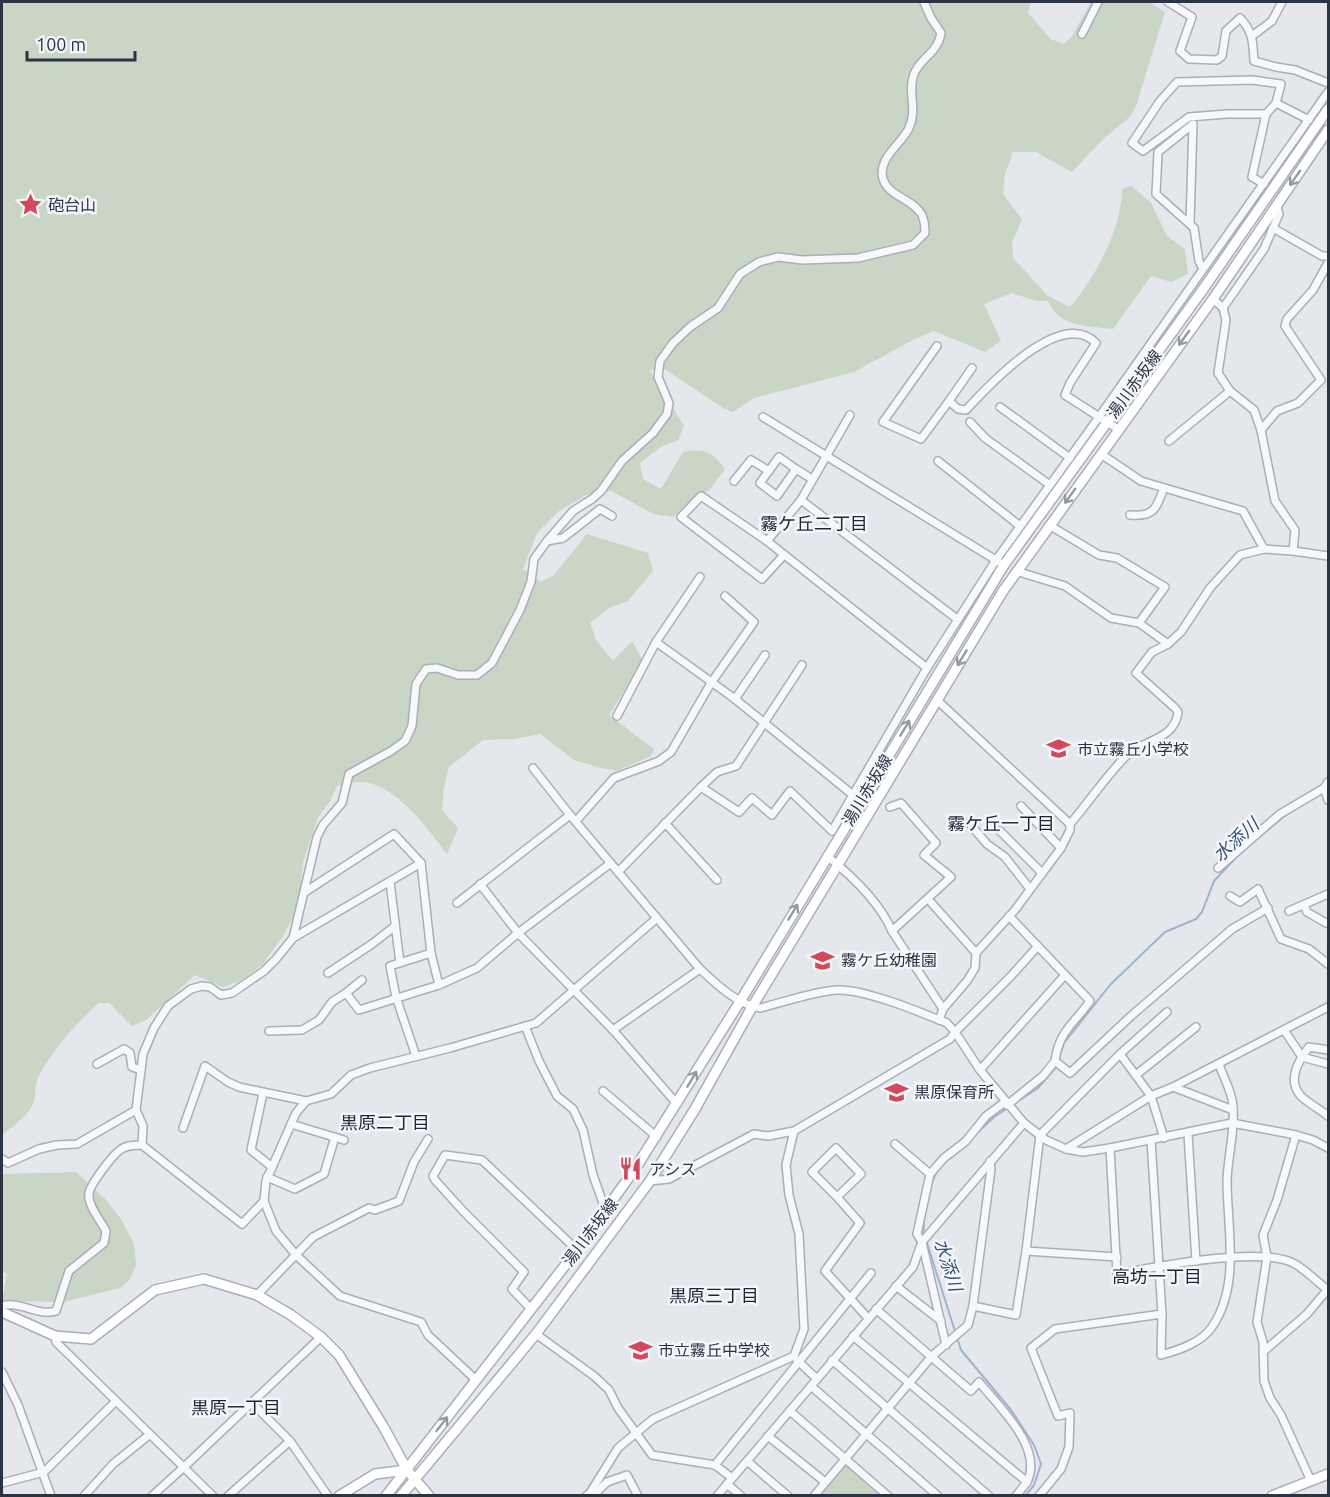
<svg xmlns="http://www.w3.org/2000/svg" width="1330" height="1497" viewBox="0 0 1330 1497" font-family="Ubuntu,'Noto Sans JP',sans-serif">
<rect width="100%" height="100%" fill="#e4e7ec"/>
<g fill="#c9d6c5">
<path d="M2,2H1031L1028,13L1051,39L1063,44L1071,38L1091,2H1149L1165,12L1137,103L1131,116L1101,141L1072,172L1036,152H1013L1005,174L1003,194L1022,219L1012,243L1013,258L1048,296L1070,307C1096,276 1121,231 1122,189L1131,186L1151,203L1167,236L1185,249L1188,274L1171,282L1151,276L1113,329C1089,326 1058,327 1048,301H1036L1012,293L984,304L1001,341L985,352L934,331L911,341L854,372L754,398L733,412L723,408L660,366L650,371L684,426L678,440L661,447L640,463L643,479L661,489L683,452C704,448 713,452 725,469L711,488L673,517L654,514L611,491L586,495L559,511L537,533L523,569L541,582L554,575L587,534L648,553L653,571L628,601L609,608L590,623L596,640L613,661L632,641L643,661L609,715L654,749L651,756L617,771L597,767L574,760L540,734L515,739L483,740L449,767L444,787L442,810L458,828L447,854C428,829 394,781 359,782C352,782 344,785 337,786L330,801L318,818L303,862L299,906L283,936L263,964L240,981L223,987L195,975L146,1020L132,1026L109,1003H99C76,1024 55,1047 39,1075C34,1084 37,1097 32,1106C26,1118 12,1127 2,1135Z"/>
<path d="M76,1172L105,1199L121,1219L134,1244L136,1265L130,1279L120,1288L63,1302L2,1301L7,1274L2,1271V1174Z"/>
<path d="M846,1461L886,1496H817Z"/>
</g>
<g fill="none" stroke-linecap="round" stroke-linejoin="round">
<g stroke="#9fb4cc" stroke-width="2">
<path d="M1254,841L1287,814"/>
<path d="M1059,1058L1064,1043L1110,985L1165,932L1196,919L1202,912L1214,881L1245,848"/>
<path d="M974,1136L994,1117L1038,1088L1056,1067"/>
<path d="M924,1235C922,1218 929,1182 939,1169C944,1162 951,1157 957,1152"/>
<path d="M926,1240L961,1350L1011,1410L1034,1445L1041,1464L1034,1485L1025,1496"/>
</g>
<defs>
<g id="street">
<path d="M1168,2L1192,17L1180,51L1189,59L1217,60L1222,56L1226,31L1240,18C1253,31 1253,43 1254,61L1276,67L1295,70L1328,83"/>
<path d="M1082,34L1098,2"/>
<path d="M1252,36L1272,21L1282,2"/>
<path d="M1266,114L1276,103L1309,120"/>
<path d="M1264,184L1252,177L1266,114H1227L1189,117L1143,151L1132,143L1160,101L1177,82L1252,80L1281,84L1276,103"/>
<path d="M1190,223L1193,124L1158,152L1156,194L1194,228L1199,261L1203,269"/>
<path d="M1273,228L1322,256H1328"/>
<path d="M1213,299L1223,308L1226,320L1218,373L1230,391L1254,410L1261,430L1275,501L1295,530L1293,551"/>
<path d="M1223,308L1264,249L1279,214L1276,205"/>
<path d="M937,346L883,422L921,439L949,401L958,409L966,410C989,385 1061,307 1096,343L1070,383L1065,395L1118,429"/>
<path d="M949,401L972,368"/>
<path d="M1000,407L1070,458"/>
<path d="M850,415L801,500L767,541L927,668"/>
<path d="M763,417L999,562"/>
<path d="M970,422L985,438L1050,485"/>
<path d="M1261,430L1277,411L1298,403L1321,380L1285,326L1287,319L1313,290L1328,263"/>
<path d="M1169,441L1230,391"/>
<path d="M1101,454L1141,481L1243,511L1264,549"/>
<path d="M938,461L1020,526"/>
<path d="M796,469L779,457L760,483L777,496L796,469L812,479"/>
<path d="M734,481L751,460L769,471"/>
<path d="M801,500L957,619"/>
<path d="M1130,515C1155,517 1156,508 1164,488"/>
<path d="M1049,525L1099,555L1117,558L1165,587L1139,623"/>
<path d="M547,541L563,538L600,509L612,516"/>
<path d="M767,541L701,496L681,517L762,579L784,555"/>
<path d="M1016,571L1065,586L1111,618L1139,623L1168,644"/>
<path d="M656,642L735,699L853,795"/>
<path d="M735,699L765,655"/>
<path d="M937,700L1070,824"/>
<path d="M617,716L656,642L700,577"/>
<path d="M533,768L570,815L700,969C716,984 738,1005 760,1008C785,1002 811,992 837,990C865,989 920,1012 947,1023L955,1032L980,1070L1024,1123L1046,1140L1066,1149L1083,1152L1110,1148L1232,1123L1296,1135L1313,1140L1328,1148"/>
<path d="M701,787L739,812L752,798L772,815L790,791L832,831L927,668L996,560L1099,417L1328,92"/>
<path d="M1324,788L1328,800"/>
<path d="M1021,806L1061,848"/>
<path d="M890,807L901,803L936,843L924,855L951,877L892,931"/>
<path d="M576,821L614,778L659,761L671,752L711,683L754,622L725,596"/>
<path d="M665,823L717,880"/>
<path d="M969,823L987,844L1005,857L1030,889"/>
<path d="M1000,831L1042,873"/>
<path d="M827,856C852,876 879,901 892,931L943,1009L939,1020"/>
<path d="M1218,868L1280,814L1324,788L1328,782"/>
<path d="M618,872L701,787L717,772L736,766L802,665"/>
<path d="M390,882L400,963"/>
<path d="M480,884L518,933L613,1030L677,1104"/>
<path d="M305,892L394,834L421,863L431,953L439,985"/>
<path d="M1230,896L1240,902L1258,889L1281,939L1309,949L1328,964"/>
<path d="M928,899L976,953"/>
<path d="M457,903L570,815"/>
<path d="M1304,905L1307,912L1326,923L1328,922"/>
<path d="M1289,911L1328,894"/>
<path d="M1009,916L1090,1001C1074,1024 1059,1031 1055,1061"/>
<path d="M293,938L421,863"/>
<path d="M328,973L372,944L395,926"/>
<path d="M346,993L362,980"/>
<path d="M943,1009L967,981L975,968L976,953L1015,910L1061,848L1070,830V824C1089,802 1106,776 1127,755C1143,740 1175,740 1178,712L1175,708L1136,673L1152,652L1168,644L1181,632L1210,588L1240,555L1264,549L1293,551L1328,556"/>
<path d="M525,1026L539,1061L557,1096L573,1109L583,1130L593,1175L604,1206L608,1210"/>
<path d="M613,1030L700,969"/>
<path d="M1284,1030L1302,1057L1328,1064"/>
<path d="M269,1031L302,1030L319,1020L332,1002L346,993L359,1010L439,985L477,968L518,933L611,863"/>
<path d="M1328,1050L1309,1047C1299,1060 1287,1079 1300,1095C1307,1103 1320,1109 1328,1116"/>
<path d="M1120,1054L1167,1012"/>
<path d="M416,1056L396,997L390,966L431,953"/>
<path d="M97,1064L124,1049L130,1053L132,1067L141,1070"/>
<path d="M980,1070L1065,975"/>
<path d="M1136,1075L1196,1027"/>
<path d="M1173,1087L1233,1110"/>
<path d="M603,1091L657,1137"/>
<path d="M263,1093L251,1150L272,1167"/>
<path d="M1007,1105L1043,1076L1055,1061L1070,1073L1131,1016L1232,929L1268,908"/>
<path d="M291,1124L344,1140"/>
<path d="M183,1128L205,1066L228,1082L239,1087L306,1101"/>
<path d="M1188,1134L1196,1261"/>
<path d="M1296,1135L1277,1200L1263,1235L1267,1257L1257,1322L1263,1342L1264,1381L1270,1398L1281,1415L1311,1481"/>
<path d="M1151,1140L1162,1314L1161,1355C1179,1350 1201,1343 1212,1327C1241,1285 1227,1227 1227,1180C1228,1156 1235,1131 1233,1107C1233,1093 1223,1077 1219,1064"/>
<path d="M895,1144L930,1174L917,1234L922,1242L946,1345"/>
<path d="M142,1145L143,1126L136,1110L143,1054L154,1028L168,1006L191,989L202,986L210,987L221,995L232,993L264,971L276,959L293,938L317,837L323,825L342,803L349,774L391,751L405,741L412,726L416,684L426,669L437,668L458,675H477L492,663L520,610L531,582L534,559L547,541L573,511L592,499L601,491L622,461L653,433L667,414L669,403L658,377L660,361L673,343L690,327L718,308L740,274L759,262L778,257L802,260L858,258L913,245L925,233C925,228 924,220 922,215C912,198 889,197 883,179C877,158 902,144 909,128C918,108 907,93 914,74C920,58 938,53 941,33L931,18L924,2"/>
<path d="M1110,1148L1117,1274C1155,1267 1262,1245 1295,1264C1307,1271 1317,1282 1328,1290"/>
<path d="M1066,1149L1151,1096L1173,1087L1328,1007"/>
<path d="M2,1159L8,1163L39,1149L57,1145L77,1144L136,1110"/>
<path d="M930,1174L944,1158L966,1141L986,1116L1005,1102"/>
<path d="M267,1177L295,1189L324,1174L335,1137"/>
<path d="M650,1181L669,1179L754,1134L768,1136L794,1131L950,1039L955,1032L1011,976L1038,946"/>
<path d="M837,1197L812,1172L836,1148L861,1174L837,1197L860,1223L825,1271L868,1318"/>
<path d="M1026,1251L1040,1135L1120,1054L1151,1096L1164,1138"/>
<path d="M896,1286L941,1321"/>
<path d="M257,1295L313,1237L369,1208L375,1210L399,1201L414,1162L428,1139"/>
<path d="M2,1306C20,1300 38,1317 56,1311L69,1271L104,1243L106,1231C101,1221 87,1205 89,1193C91,1183 112,1156 120,1150C126,1145 135,1145 142,1145L242,1224L264,1201"/>
<path d="M973,1306L1016,1315L1026,1251L1117,1257"/>
<path d="M531,1309L512,1289L524,1272L463,1211L435,1180L433,1176L445,1155L482,1160L577,1250"/>
<path d="M876,1309L971,1391L979,1382C999,1407 1044,1448 1027,1482"/>
<path d="M536,1334L594,1376L609,1390L618,1408L652,1455L715,1465L732,1478"/>
<path d="M55,1336L56,1342L213,1496"/>
<path d="M853,1336L1027,1482L1016,1496"/>
<path d="M1263,1352L1307,1314L1328,1289"/>
<path d="M797,1360L817,1379"/>
<path d="M832,1360L989,1496"/>
<path d="M2,1372L18,1405L51,1496"/>
<path d="M476,1380L428,1335L421,1322L340,1296L296,1255L276,1231L264,1201L266,1181L296,1113L306,1101L331,1094L351,1075L370,1068L450,1048L536,1023L657,918"/>
<path d="M811,1386L938,1496"/>
<path d="M252,1403L290,1441"/>
<path d="M790,1411L888,1496"/>
<path d="M768,1436L825,1482"/>
<path d="M747,1461L788,1496"/>
<path d="M715,1465L871,1273"/>
<path d="M2,1483L44,1472L116,1401"/>
<path d="M727,1484L741,1496"/>
<path d="M84,1496L113,1464L149,1435"/>
<path d="M152,1496L184,1467L321,1337"/>
<path d="M228,1496L290,1441L328,1496"/>
<path d="M586,1496L590,1493L618,1448L653,1419L794,1356L804,1329L799,1234L789,1195L786,1165L794,1131"/>
<path d="M593,1496L607,1482L627,1475L638,1496"/>
<path d="M717,1496L913,1267L922,1242L1024,1123"/>
<path d="M814,1496L932,1356L968,1325L973,1306L991,1169L990,1161"/>
<path d="M1039,1496L1061,1469L1069,1447L1070,1413L1058,1416L1031,1348L1055,1329L1162,1314"/>
</g>
<g id="secondary">
<path d="M2,1312L55,1336L91,1339L155,1290L204,1279L257,1295L291,1315L321,1337L339,1355L383,1426L407,1470L429,1496"/>
<path d="M339,1496L375,1474L407,1470"/>
<path d="M386,1496L577,1250L635,1169L741,1000L1004,565L1204,288L1328,109"/>
<path d="M401,1496L536,1334L650,1181L695,1109L752,1007L1003,591L1213,299L1328,130"/>
<path d="M1272,1496L1328,1474"/>
</g>
</defs>
<use href="#street" stroke="#a9aeb7" stroke-width="10"/>
<use href="#secondary" stroke="#a9aeb7" stroke-width="12"/>
<use href="#street" stroke="#f7f8fa" stroke-width="7"/>
<use href="#secondary" stroke="#fff" stroke-width="9"/>
</g>
<defs><path id="oneway-shaft" d="M-6 0H5M1.5-3L5.5 0L1.5 3" fill="none" stroke-width="1.6" stroke-linecap="round" stroke-linejoin="round" transform="scale(1.5)"/></defs>
<g stroke="#959aa2">
<use href="#oneway-shaft" transform="translate(1295 178) rotate(125)"/>
<use href="#oneway-shaft" transform="translate(1184 338) rotate(126)"/>
<use href="#oneway-shaft" transform="translate(1070 496) rotate(126)"/>
<use href="#oneway-shaft" transform="translate(962 658) rotate(121)"/>
<use href="#oneway-shaft" transform="translate(905 728) rotate(-59)"/>
<use href="#oneway-shaft" transform="translate(793 912) rotate(-59)"/>
<use href="#oneway-shaft" transform="translate(692 1079) rotate(-59)"/>
<use href="#oneway-shaft" transform="translate(442 1424) rotate(-52)"/>
</g>
<defs>
<symbol id="sight-bare" viewBox="-9 -9 18 18"><path d="M0-6L1.8-2.2L6-1.7L2.9 1.2L3.7 5.4L0 3.3L-3.7 5.4L-2.9 1.2L-6-1.7L-1.8-2.2Z" fill="#d1495b" stroke="#f4f6f9" stroke-width="2.5" paint-order="stroke"/></symbol>
<symbol id="school-bare" viewBox="-9 -9 18 18"><path d="M0-5L7-2L0 1L-7-2ZM-4 1L0 2.5L4 1V4Q0 6-4 4Z" fill="#d1495b" stroke="#f4f6f9" stroke-width="2.5" paint-order="stroke"/></symbol>
<symbol id="restaurant-bare" viewBox="-9 -9 18 18"><path d="M-5-6h1v4h1v-4h1v4h1v-4h1v5L-1.5 .5V6h-2V.5L-5-1ZM5-6V6H3V1.5H1.5Q1.5-4 5-6Z" fill="#d1495b" stroke="#f4f6f9" stroke-width="2.5" paint-order="stroke"/></symbol>
</defs>
<g fill-rule="evenodd">
<use href="#sight-bare" x="14" y="188" width="33" height="33"/>
<use href="#school-bare" x="1042" y="732" width="33" height="33"/>
<use href="#school-bare" x="806" y="944" width="33" height="33"/>
<use href="#school-bare" x="880" y="1076" width="33" height="33"/>
<use href="#restaurant-bare" x="614" y="1152" width="33" height="33"/>
<use href="#school-bare" x="624" y="1334" width="33" height="33"/>
</g>
<g text-anchor="middle" stroke-width="5" stroke-linejoin="round" paint-order="stroke">
<g font-size="16" fill="#2b3445" stroke="#f4f6f9" text-anchor="start">
<text x="48" y="211">砲台山</text>
<text x="1077" y="755">市立霧丘小学校</text>
<text x="841" y="966">霧ケ丘幼稚園</text>
<text x="914" y="1098">黒原保育所</text>
<text x="649" y="1175">アシス</text>
<text x="658" y="1356">市立霧丘中学校</text>
</g>
<g font-size="16" fill="#2b3445" stroke="#f4f6f9">
<text transform="translate(1134 384) rotate(-54)" y="6">湯川赤坂線</text>
<text transform="translate(867 790) rotate(-59)" y="6">湯川赤坂線</text>
<text transform="translate(590 1232) rotate(-53)" y="6">湯川赤坂線</text>
</g>
<g font-size="18" fill="#1d2536" stroke="#f4f6f9">
<text x="814" y="530">霧ケ丘二丁目</text>
<text x="1001" y="830">霧ケ丘一丁目</text>
<text x="385" y="1129">黒原二丁目</text>
<text x="1157" y="1283">高坊一丁目</text>
<text x="714" y="1302">黒原三丁目</text>
<text x="236" y="1414">黒原一丁目</text>
</g>
<g font-size="18" font-style="italic" fill="#34527a" stroke="#f4f6f9">
<text transform="translate(1236 840) rotate(-42)" y="6">水添川</text>
<text transform="translate(948 1265) rotate(73)" y="6">水添川</text>
</g>
</g>
<rect width="1330" height="1497" fill="none" stroke="#2b3445" stroke-width="6"/>
<path d="M27 51v9h108v-9" fill="none" stroke="#2b3445" stroke-width="3"/>
<text x="36" y="51" font-size="18" fill="#2b3445" stroke="#f4f6f9" stroke-width="4.5" paint-order="stroke">100 m</text>
</svg>
